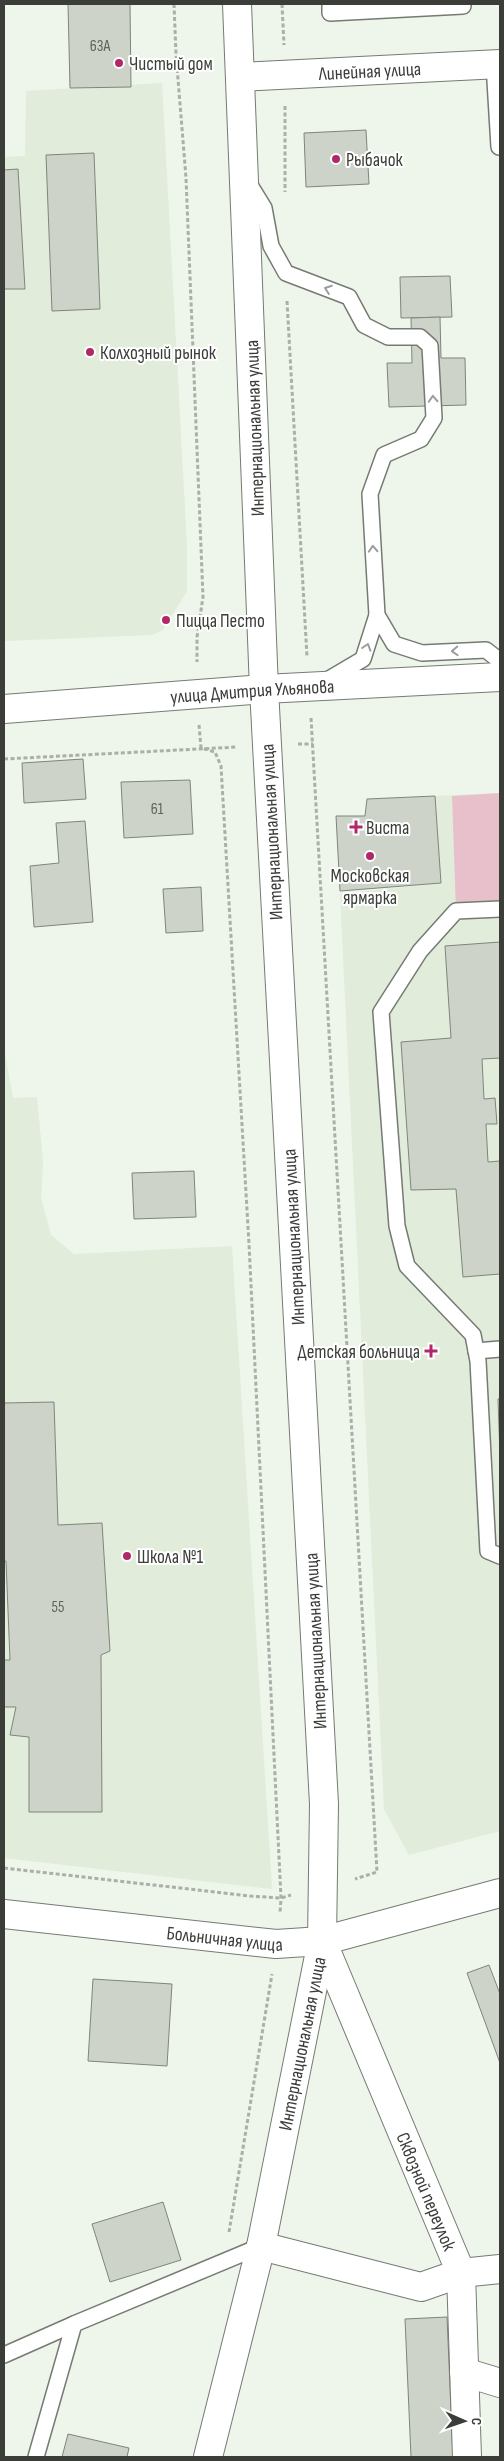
<svg xmlns="http://www.w3.org/2000/svg" width="504" height="2461" viewBox="0 0 504 2461" font-family="'Sofia Sans Condensed',sans-serif">
<rect width="100%" height="100%" fill="#eef5eb"/>
<g fill="#e1ecdb">
<path d="M162,83L187,546V591L163,630L152,635L4,641V157L25,156L26,91Z"/>
<path d="M500,793V1831L409,1855L384,1809L340,894L440,883L435,796Z"/>
<path d="M4,1048L13,1098L37,1097L43,1162L41,1198L51,1235L74,1254L232,1246L272,1889L4,1858Z"/>
</g>
<path fill="#e7c0cc" d="M500,793V909L456,911L452,796Z"/>
<g fill="#cdd3c9" stroke="#7f857c">
<path d="M68,4H130L131,87L70,88Z"/>
<path d="M366,130L369,184L306,187L304,133Z"/>
<path d="M94,153L100,309L52,311L46,155Z"/>
<path d="M18,169L25,289H4V170Z"/>
<path d="M450,276L452,317L401,318L400,277Z"/>
<path d="M440,317L441,358H465L466,405L389,407L387,363H412L411,318Z"/>
<path d="M83,759L86,799L24,803L22,763Z"/>
<path d="M190,780L193,834L124,838L121,782Z"/>
<path d="M435,796L441,883L340,891L336,816H365L367,799Z"/>
<path d="M85,821L93,922L34,927L30,866L59,863L56,823Z"/>
<path d="M201,887L203,931L166,933L163,889Z"/>
<path d="M500,942V1058L482,1059L484,1099L495,1098L497,1124H486L488,1162L500,1161V1274L463,1277L456,1189L411,1190L401,1042L451,1038L445,946Z"/>
<path d="M194,1171L196,1217L134,1219L132,1173Z"/>
<path d="M500,1398V1456L498,1399Z"/>
<path d="M54,1402L58,1525L102,1523L110,1651L101,1655L102,1812H29V1737L10,1735L16,1707H4V1660H10L6,1561H4V1403Z"/>
<path d="M489,1965L500,1994V2063L467,1973Z"/>
<path d="M93,1979L172,1984L167,2066L88,2061Z"/>
<path d="M163,2202L181,2260L110,2282L92,2224Z"/>
<path d="M447,2317L453,2457H411L405,2319Z"/>
<path d="M68,2434L129,2448L127,2457H62Z"/>
</g>
<g fill="none" stroke-linecap="round" stroke-linejoin="round">
<defs>
<g id="lane">
<path d="M330,4V13L463,6V4"/>
<path d="M494,64L499,147"/>
<path d="M248,182L264,208L271,246L286,273L349,297L364,325L388,337H420L430,346L434,418L421,439L384,455L370,494L377,615L394,644L422,653L486,650L500,661"/>
<path d="M324,682L363,659L377,615"/>
<path d="M500,909L456,911L420,951L381,1012L397,1226L407,1266L473,1335L478,1361L488,1551L500,1556"/>
<path d="M476,1351L500,1349"/>
<path d="M4,2355L74,2324"/>
<path d="M36,2457L74,2324L261,2246"/>
</g>
<g id="street">
<path id="s1" d="M240,77L500,64"/>
<path id="s2" d="M4,1914L276,1944L322,1941L461,2273L467,2457"/>
<path d="M261,2246L421,2287L461,2273L500,2269"/>
<path d="M464,2372L500,2383"/>
</g>
<g id="secondary">
<path id="s3" d="M4,709L264,689L500,677"/>
<path d="M322,1941L500,1893"/>
<path id="s4" d="M208,2457L261,2246L322,1941L324,1804L264,689L237,4"/>
</g>
</defs>
<use href="#lane" stroke="#757b72" stroke-width="18"/>
<use href="#street" stroke="#757b72" stroke-width="30"/>
<use href="#secondary" stroke="#757b72" stroke-width="30"/>
<g stroke="#aaafa8" stroke-width="3" stroke-dasharray="4 2.5" stroke-linecap="butt">
<path d="M174,4L176,54L186,178L203,597L197,637V662"/>
<path d="M282,4L284,45"/>
<path d="M285,106V192"/>
<path d="M287,301L307,657"/>
<path d="M311,718L377,1872L355,1879"/>
<path d="M199,725L201,748L215,752L221,766L249,1244L281,1898L280,1913"/>
<path d="M298,744H313"/>
<path d="M4,759L237,747"/>
<path d="M4,1868L250,1896L281,1898L291,1895"/>
<path d="M229,2232L272,1974"/>
</g>
<use href="#lane" stroke="#fff" stroke-width="15"/>
<use href="#street" stroke="#fff" stroke-width="28"/>
<use href="#secondary" stroke="#fff" stroke-width="28"/>
</g>
<defs><path id="oneway-chevron" d="M-2-3.5L2.5 0L-2 3.5" fill="none" stroke-width="1.6" stroke-linecap="round" stroke-linejoin="round" transform="scale(1.25)"/></defs>
<g stroke="#9d9e9c">
<use href="#oneway-chevron" transform="translate(328 289) rotate(-160)"/>
<use href="#oneway-chevron" transform="translate(433 399) rotate(-93)"/>
<use href="#oneway-chevron" transform="translate(373 549) rotate(-93)"/>
<use href="#oneway-chevron" transform="translate(367 647) rotate(-72)"/>
<use href="#oneway-chevron" transform="translate(455 651) rotate(178)"/>
</g>
<g fill="#b12868" stroke="#fff" stroke-width="2">
<circle cx="119" cy="63" r="5"/>
<circle cx="336" cy="159" r="5"/>
<circle cx="90" cy="352" r="5"/>
<circle cx="166" cy="620" r="5"/>
<path d="M353.5 819.5h5v5h5v5h-5v5h-5v-5h-5v-5h5z"/>
<circle cx="370" cy="856" r="5"/>
<path d="M428.5 1343.5h5v5h5v5h-5v5h-5v-5h-5v-5h5z"/>
<circle cx="127" cy="1556" r="5"/>
</g>
<g text-anchor="middle" stroke-width="4" stroke-linejoin="round" paint-order="stroke">
<g font-size="16" fill="#60625d">
<text x="100" y="51">63А</text>
<text x="157" y="814">61</text>
<text x="58" y="1612">55</text>
</g>
<g font-size="19" fill="#3b3d39" stroke="#fff" text-anchor="start">
<text x="129" y="70">Чистый дом</text>
<text x="346" y="166">Рыбачок</text>
<text x="100" y="359">Колхозный рынок</text>
<text x="176" y="627">Пицца Песто</text>
<text x="366" y="834">Виста</text>
<text x="370" y="882" text-anchor="middle">Московская<tspan x="370" dy="22">ярмарка</tspan></text>
<text x="420" y="1358" text-anchor="end">Детская больница</text>
<text x="137" y="1563">Школа №1</text>
</g>
<g font-size="19" fill="#3b3d39" stroke="#fff">
<text dy="7" stroke="none"><textPath href="#s1" startOffset="130">Линейная улица</textPath></text>
<text transform="translate(254 428) rotate(-92)" y="7">Интернациональная улица</text>
<text dy="7" stroke="none"><textPath href="#s3" startOffset="249">улица Дмитрия Ульянова</textPath></text>
<text transform="translate(271 832) rotate(-93)" y="7">Интернациональная улица</text>
<text transform="translate(293 1237) rotate(-93)" y="7">Интернациональная улица</text>
<text transform="translate(315 1641) rotate(-93)" y="7">Интернациональная улица</text>
<text dy="7" stroke="none"><textPath href="#s2" startOffset="222">Больничная улица</textPath></text>
<text dy="7" stroke="none"><textPath href="#s4" startOffset="424">Интернациональная улица</textPath></text>
<text dy="7" stroke="none"><textPath href="#s2" startOffset="591">Сквозной переулок</textPath></text>
</g>
</g>
<rect width="504" height="2461" fill="none" stroke="#3b3d39" stroke-width="10"/>
<g transform="translate(464 2421) rotate(92)" stroke="#ffffff" stroke-width="4" paint-order="stroke">
<path d="M0-4L9 19L0 12L-9 19Z" fill="#3b3d39"/>
<text y="-8" font-size="14" font-weight="bold" text-anchor="middle" fill="#3b3d39">С</text>
</g>
</svg>
